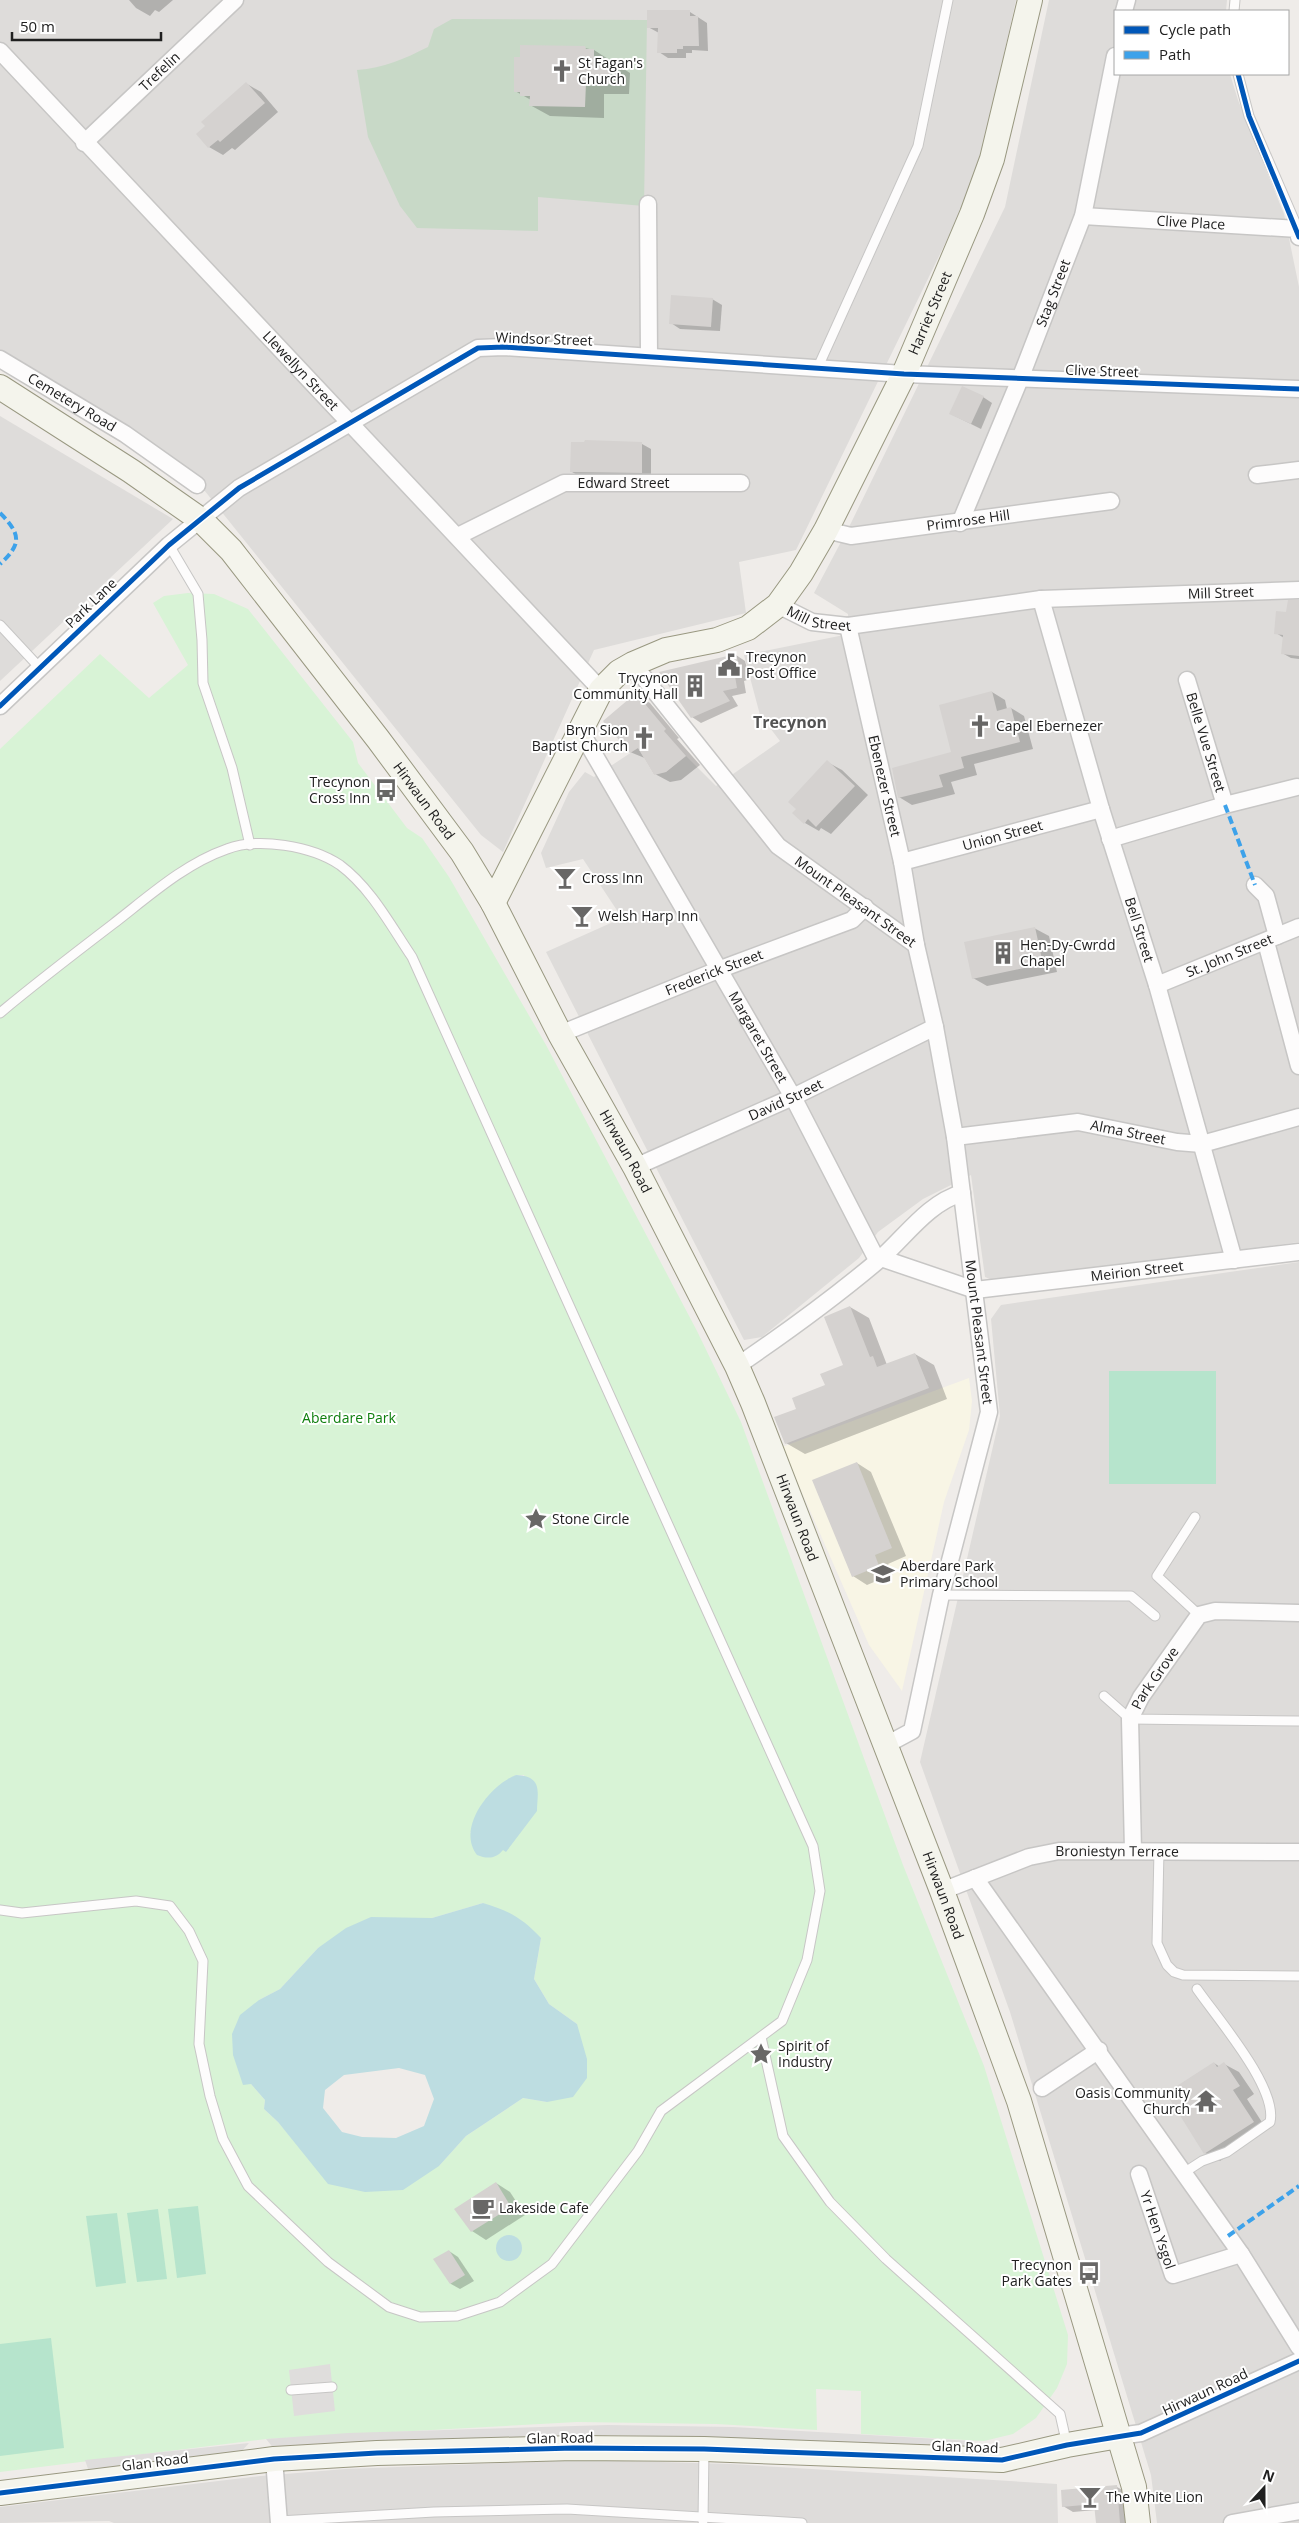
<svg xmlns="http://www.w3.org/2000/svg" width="1299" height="2523" viewBox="0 0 1299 2523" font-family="'Open Sans',sans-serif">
<rect width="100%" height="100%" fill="#efece9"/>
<g fill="#dedcda">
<path d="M0,0H1016L976,180L796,550L739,562L746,613L594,650L503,852L481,835L184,465L0,353Z"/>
<path d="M1049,0H1227L1226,11H1115V74H1230L1238,100L1284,214L1299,287V1242L1000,1283L985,1277L971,1175L923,1199L878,1232L859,1258L762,1337L744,1340L546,952L622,918L583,859L546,868L541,853L569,792L585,772L594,777L638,748L654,775L666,772L686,756L716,786L780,741L760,715L744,655L849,634L848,614L814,593L851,523L1005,207Z"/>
<path d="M0,416L173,519L0,681Z"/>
<path d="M1299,1262V2523H1157L1151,2475L1010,2012L920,1762L1000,1416L991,1319L1001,1305Z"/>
<path d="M587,2460L731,2464L1057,2484L1058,2523H114L109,2521L0,2523V2507L261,2476L345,2469Z"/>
</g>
<path fill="#f8f5e5" d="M969,1378L972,1401L969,1430L944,1502L902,1691L869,1645L782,1447Z"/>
<path fill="#c8d9c7" d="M452,19L647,20L644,206L538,197V231L417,228L400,206L368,137L357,70C384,68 404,59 428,47L434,29Z"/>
<path fill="#d8f3d6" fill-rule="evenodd" d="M188,593L214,594L248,609L353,742L358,763L407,828L422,838L449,877L546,1045L697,1331L741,1422L903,1865L984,2066L1068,2335L1067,2364L1057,2388L1036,2418L1013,2434L984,2441L861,2434V2391L816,2389L817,2430L716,2424L577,2422L266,2439L0,2472V749L100,654L149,698L188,665L153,603L164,596ZM516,1775H524L536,1805L470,1833L505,1782ZM483,1903L541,1938L534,1979L549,2004L577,2024L547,2102L523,2098L466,2136L439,2166L301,2149L278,2122L264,2109L265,2100L251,2084L259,2000L280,1989L318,1948L371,1918H432Z"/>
<g fill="#b6e4cc">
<rect x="1109" y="1371" width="107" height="113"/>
<path d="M198,2206L206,2274L177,2278L168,2209Z"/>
<path d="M158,2209L167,2279L137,2282L127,2213Z"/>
<path d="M117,2213L126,2283L96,2287L86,2216Z"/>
<path d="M51,2338L64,2448L0,2456V2344Z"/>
</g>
<g fill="#dfdddc">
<path d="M330,2364L335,2411L294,2416L289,2370Z"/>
<path d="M608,2425L733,2427L973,2441L974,2451L734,2438L611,2435L348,2443L275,2450L266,2439L348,2433Z"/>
<path d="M249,2443L239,2454L88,2469L85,2460Z"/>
</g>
<g fill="#bddde1" fill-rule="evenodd">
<path d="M516,1775C544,1776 537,1794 537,1811L506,1852L503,1850C496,1859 487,1859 477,1855C456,1828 490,1785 516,1775Z"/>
<path d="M483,1903C510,1911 522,1918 541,1938L534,1979L549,2004L577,2024L587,2059V2078L573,2097L547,2102L523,2098L466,2136L439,2166L403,2190L365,2192L328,2184L278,2122L264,2109L265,2100L251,2084L243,2085L233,2055L232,2034L240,2015L259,2000L280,1989L318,1948L346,1928L371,1917L432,1918ZM399,2068L425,2075L434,2099L424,2126L396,2138L362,2137L342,2132L323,2108L325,2090L344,2075Z"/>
<circle cx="509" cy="2248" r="13"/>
</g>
<g fill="#0003">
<path d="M129,0H173L159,12L155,10L150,16L136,8Z"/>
<path d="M690,12L707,23L708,51L692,50V53H686V58H668L659,52V33L648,27Z"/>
<path d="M585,48L594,50L630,73L629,94H604V118L550,116L530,105L531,100L515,91Z"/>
<path d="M247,84L261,92L278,112L235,150L232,148L223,155L209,147Z"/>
<path d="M712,299L722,305L720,331L680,329L671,323Z"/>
<path d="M983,397L992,403L981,429L951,414Z"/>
<path d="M586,442L642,444L651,449V478L581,477L572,472Z"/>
<path d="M1299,614V659L1291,658L1282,653L1284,638L1276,633Z"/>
<path d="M736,655L745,661L750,679L744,681L746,693L732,696L738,706L701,723L692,717Z"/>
<path d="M992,692L1005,700L1007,709L1011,708L1024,716L1033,749L974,764L977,775L951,782L955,794L912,805L899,797L953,753Z"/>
<path d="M636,695L650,703L679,738L677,739L700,765L681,780L670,782L655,774L647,759L630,752Z"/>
<path d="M827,762L842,770L868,795L831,834L821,828L819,831L805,823Z"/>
<path d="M1034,928L1049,936L1057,972L987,986L973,978Z"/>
<path d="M850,1307L869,1318L887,1365L915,1354L934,1365L947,1399L805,1454L786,1443L797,1409L826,1386L844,1366Z"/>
<path d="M857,1463L871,1472L906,1556L888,1564L893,1574L867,1585L853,1576Z"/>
<path d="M1214,2063L1220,2067L1224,2064L1239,2072L1254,2094L1247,2099L1267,2130L1220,2161L1205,2153Z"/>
<path d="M496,2183L510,2192L525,2215L486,2240L472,2231L456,2209Z"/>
<path d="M449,2251L458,2257L474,2281L460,2289L451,2284L435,2260Z"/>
<path d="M1117,2487L1126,2492L1129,2523H1097L1096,2510L1073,2512L1063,2506Z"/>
</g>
<g fill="#d5d2d0">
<path d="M647,10H690V16H698L699,46H683V49H677V53H657L658,28H647Z"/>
<path d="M520,45L585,46L586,49H594V60L611,61L610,84L586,83L585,107L529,106L530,96H520V92H514V57H520Z"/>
<path d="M246,82L265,103L220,142L218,140L208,148L196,134L205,126L201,122Z"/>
<path d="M671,295L713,298L711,327L669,324Z"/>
<path d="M962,386L984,396L971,424L949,414Z"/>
<path d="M585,440L642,442V473L570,472L571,442H584Z"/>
<path d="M1288,600H1299V656L1281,654L1283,635L1274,634L1276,611L1286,612Z"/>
<path d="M736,654L741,674L735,676L737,688L723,691L730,701L691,718L659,672Z"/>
<path d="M992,691L997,711L1011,707L1020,742L961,757L964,768L939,775L943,787L898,798L892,768L951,752L939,705Z"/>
<path d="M636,693L666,729L664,731L686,756L666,772L654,775L638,748L630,753L603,721Z"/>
<path d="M827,760L855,786L816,827L808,819L804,824L792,813L796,809L788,802Z"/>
<path d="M1035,927L1043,964L972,979L964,942Z"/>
<path d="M850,1306L870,1357L873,1356L877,1367L915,1353L929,1388L785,1444L774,1417L796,1409L792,1398L825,1385L820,1374L843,1365L824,1317Z"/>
<path d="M857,1462L892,1548L875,1555L879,1566L852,1577L812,1480Z"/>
<path d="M1214,2062L1217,2067L1224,2062L1240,2086L1233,2090L1254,2122L1204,2154L1166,2093Z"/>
<path d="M496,2182L511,2207L471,2232L454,2209Z"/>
<path d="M449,2250L465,2275L450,2284L433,2259Z"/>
<path d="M1117,2485L1120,2523H1096L1094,2504L1062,2507L1061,2490Z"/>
</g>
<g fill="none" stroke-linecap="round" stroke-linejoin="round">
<defs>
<g id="lane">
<path d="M1234,11L1235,0"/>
<path d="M1238,74L1249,116L1298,229"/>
<path d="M818,367L918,146L948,0"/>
<path d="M169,545L198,594L202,640L203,683L232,768L250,845"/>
<path d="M0,625L40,668"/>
<path d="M0,1013C37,982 75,953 113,924C148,897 184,864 227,849C258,837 312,846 340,865C371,888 391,926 412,957L813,1846L820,1891L807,1960L782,2021L661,2111L638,2151L552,2264L500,2302L457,2316L420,2317L389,2307L328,2262L248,2186L223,2139L210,2096L199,2044L203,1961L189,1931L170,1906L136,1901L22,1913L0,1910"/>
<path d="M1195,1517L1157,1576L1199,1615"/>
<path d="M941,1595L1131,1596L1155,1616"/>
<path d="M1104,1696L1130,1719L1299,1721"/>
<path d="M1159,1850L1157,1943L1167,1965L1174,1972L1183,1975L1299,1976"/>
<path d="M761,2037L783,2136L830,2202L886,2259L1060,2414L1067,2445"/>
<path d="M1185,2172L1202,2161L1227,2152L1270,2122C1278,2088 1217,2018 1197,1989"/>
<path d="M291,2390L332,2387"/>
<path d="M279,2521L434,2512L567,2509L802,2523"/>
<path d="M703,2521L704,2449"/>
</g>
<g id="street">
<path d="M1124,11L1127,0"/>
<path id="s1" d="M0,51L601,690"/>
<path id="s2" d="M84,143L235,0"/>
<path d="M648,204L649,356"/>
<path id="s3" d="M1083,216L1298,229L1299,237"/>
<path id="s4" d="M0,359L125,434L197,485"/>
<path d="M1257,475L1299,470"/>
<path id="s5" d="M960,523L1020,379L1083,216L1115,56"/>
<path id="s6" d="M826,530L851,536L1111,501"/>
<path id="s7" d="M458,536L564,483H741"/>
<path id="s8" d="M1041,599L1101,809L1157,985L1234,1260"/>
<path id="s9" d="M778,605L812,622L848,626L1041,599L1299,590"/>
<path id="s10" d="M848,626L902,862L916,945"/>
<path id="s11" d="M633,664L778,846L916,945L935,1027L955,1137L989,1412L941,1595L912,1731L884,1746"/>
<path id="s12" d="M1187,680L1225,805"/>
<path d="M0,706L169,545L239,488L478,348L504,347L904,374L1299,389"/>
<path id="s13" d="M580,730L793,1097L875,1256L975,1290L1299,1252"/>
<path d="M1110,839L1225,805L1297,787"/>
<path id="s14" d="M902,862L1101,809"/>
<path d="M1255,885L1266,896L1277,936"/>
<path d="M1266,942L1299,1066"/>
<path id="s15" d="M1157,985L1299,927"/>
<path id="s16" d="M560,1034L718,970L852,920L865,907"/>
<path id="s17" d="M955,1137L1078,1122L1177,1142L1202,1144L1299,1117"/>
<path id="s18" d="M635,1167L793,1097L935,1027"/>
<path d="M737,1366C787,1332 834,1298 880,1259C906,1236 928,1203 962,1193"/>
<path id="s19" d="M1133,1850L1130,1719L1141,1697L1199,1615L1215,1611L1299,1613"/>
<path d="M975,1878L1241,2254L1299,2347"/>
<path id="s20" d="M942,1891L1029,1857L1059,1851L1299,1852"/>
<path d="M1042,2088L1099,2050"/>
<path id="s21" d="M1139,2174L1173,2275L1241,2254"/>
<path d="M1119,2436L1141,2433L1299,2361"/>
<path d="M274,2459L279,2523"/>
<path d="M1232,2523L1299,2511"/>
</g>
<g id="secondary">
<path id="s22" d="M0,387L131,471L201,520L231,550L378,739L462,852L493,903L560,1034L635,1167L737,1366L753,1403L942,1891L1019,2101L1134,2487L1138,2523"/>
<path id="s23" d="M493,903L601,690L619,672L633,664L666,650L717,640L748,628L778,605L801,573L826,530L904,374L972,214L992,159L1030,0"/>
<path d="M0,2493L274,2459L377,2453L574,2448L704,2449L1002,2460L1067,2445L1119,2436"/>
</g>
</defs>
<use href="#lane" stroke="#c7c6c5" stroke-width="11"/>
<use href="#street" stroke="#c7c6c5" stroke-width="19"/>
<use href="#secondary" stroke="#999881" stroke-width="26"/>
<use href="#lane" stroke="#fdfcfc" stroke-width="9"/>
<use href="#street" stroke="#fdfcfc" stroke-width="16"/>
<use href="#secondary" stroke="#f4f4ec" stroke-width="24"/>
<g stroke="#3da2ea" stroke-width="4" stroke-dasharray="8 4" stroke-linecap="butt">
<path d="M0,513C21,534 22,544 0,564"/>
<path d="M1225,805L1255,885"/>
<path d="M1228,2236L1299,2186"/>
</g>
<defs>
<g id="cycleway">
<path d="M1238,74L1249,116L1299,237"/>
<path d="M0,706L169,545L239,488L478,348L504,347L904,374L1299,389"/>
<path d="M0,2493L274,2459L377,2453L574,2448L704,2449L1002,2460L1067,2445L1141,2433L1299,2361"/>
</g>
</defs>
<use href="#cycleway" stroke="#fff" stroke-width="8"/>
<use href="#cycleway" stroke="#0057b8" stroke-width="5"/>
</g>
<defs>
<symbol id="church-bare" viewBox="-9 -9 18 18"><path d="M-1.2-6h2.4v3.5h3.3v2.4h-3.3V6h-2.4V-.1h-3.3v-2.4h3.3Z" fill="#686766" stroke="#fff" stroke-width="2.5" paint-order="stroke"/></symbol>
<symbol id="civic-bare" viewBox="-9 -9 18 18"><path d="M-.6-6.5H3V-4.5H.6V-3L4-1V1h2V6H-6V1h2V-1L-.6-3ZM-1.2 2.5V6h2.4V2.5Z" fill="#686766" stroke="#fff" stroke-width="2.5" paint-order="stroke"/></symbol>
<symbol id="building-bare" viewBox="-9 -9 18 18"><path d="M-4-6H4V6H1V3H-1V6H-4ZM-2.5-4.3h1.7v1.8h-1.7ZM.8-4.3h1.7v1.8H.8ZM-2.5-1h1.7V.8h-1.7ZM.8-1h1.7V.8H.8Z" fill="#686766" stroke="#fff" stroke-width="2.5" paint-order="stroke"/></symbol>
<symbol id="bus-bare" viewBox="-9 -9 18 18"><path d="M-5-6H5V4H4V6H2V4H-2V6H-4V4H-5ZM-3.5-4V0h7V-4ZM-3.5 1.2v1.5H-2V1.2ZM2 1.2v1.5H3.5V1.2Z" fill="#686766" stroke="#fff" stroke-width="2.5" paint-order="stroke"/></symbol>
<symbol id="bar-bare" viewBox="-9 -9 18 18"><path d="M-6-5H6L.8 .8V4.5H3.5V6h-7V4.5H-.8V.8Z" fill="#686766" stroke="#fff" stroke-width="2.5" paint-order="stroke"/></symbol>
<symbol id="sight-bare" viewBox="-9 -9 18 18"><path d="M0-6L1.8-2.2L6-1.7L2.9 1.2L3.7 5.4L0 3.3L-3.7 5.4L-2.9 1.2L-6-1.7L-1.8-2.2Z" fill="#686766" stroke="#fff" stroke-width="2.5" paint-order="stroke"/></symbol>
<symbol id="school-bare" viewBox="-9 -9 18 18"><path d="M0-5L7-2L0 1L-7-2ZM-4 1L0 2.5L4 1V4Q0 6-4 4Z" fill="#686766" stroke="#fff" stroke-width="2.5" paint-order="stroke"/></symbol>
<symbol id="temple-bare" viewBox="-9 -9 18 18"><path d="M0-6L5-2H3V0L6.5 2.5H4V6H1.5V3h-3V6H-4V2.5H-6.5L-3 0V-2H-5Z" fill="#686766" stroke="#fff" stroke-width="2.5" paint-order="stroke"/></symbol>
<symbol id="cafe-bare" viewBox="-9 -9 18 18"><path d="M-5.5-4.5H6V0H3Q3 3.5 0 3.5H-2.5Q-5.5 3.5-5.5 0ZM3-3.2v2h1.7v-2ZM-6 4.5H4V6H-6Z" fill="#686766" stroke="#fff" stroke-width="2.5" paint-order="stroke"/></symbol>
</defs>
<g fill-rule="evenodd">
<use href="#church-bare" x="546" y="55" width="32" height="32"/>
<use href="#civic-bare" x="713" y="649" width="32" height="32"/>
<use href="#building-bare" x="679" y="670" width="32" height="32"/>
<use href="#church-bare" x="964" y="710" width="32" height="32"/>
<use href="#church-bare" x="628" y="722" width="32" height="32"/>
<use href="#bus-bare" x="370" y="774" width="32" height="32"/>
<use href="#bar-bare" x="549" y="862" width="32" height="32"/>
<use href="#bar-bare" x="566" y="900" width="32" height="32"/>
<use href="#building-bare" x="987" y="937" width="32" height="32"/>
<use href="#sight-bare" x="520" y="1503" width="32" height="32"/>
<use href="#school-bare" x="867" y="1558" width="32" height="32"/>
<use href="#sight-bare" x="745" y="2038" width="32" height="32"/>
<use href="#temple-bare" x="1190" y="2085" width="32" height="32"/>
<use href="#cafe-bare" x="467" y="2192" width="32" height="32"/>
<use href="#bus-bare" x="1073" y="2257" width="32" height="32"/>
<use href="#bar-bare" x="1074" y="2481" width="32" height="32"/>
</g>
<g text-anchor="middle" stroke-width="4" stroke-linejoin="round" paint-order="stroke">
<g font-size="14" fill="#202020" stroke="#fff" text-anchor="start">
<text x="578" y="68">St Fagan's<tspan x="578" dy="16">Church</tspan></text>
<text x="746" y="662">Trecynon<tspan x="746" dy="16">Post Office</tspan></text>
<text x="678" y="683" text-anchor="end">Trycynon<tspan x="678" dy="16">Community Hall</tspan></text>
<text x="996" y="731">Capel Ebernezer</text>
<text x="628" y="735" text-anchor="end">Bryn Sion<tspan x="628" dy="16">Baptist Church</tspan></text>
<text x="370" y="787" text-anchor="end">Trecynon<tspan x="370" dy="16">Cross Inn</tspan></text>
<text x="582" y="883">Cross Inn</text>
<text x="598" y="921">Welsh Harp Inn</text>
<text x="1020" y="950">Hen-Dy-Cwrdd<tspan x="1020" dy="16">Chapel</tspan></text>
<text x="552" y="1524">Stone Circle</text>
<text x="900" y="1571">Aberdare Park<tspan x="900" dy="16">Primary School</tspan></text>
<text x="778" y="2051">Spirit of<tspan x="778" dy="16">Industry</tspan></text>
<text x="1190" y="2098" text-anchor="end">Oasis Community<tspan x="1190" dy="16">Church</tspan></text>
<text x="499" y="2213">Lakeside Cafe</text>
<text x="1072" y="2270" text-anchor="end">Trecynon<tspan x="1072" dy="16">Park Gates</tspan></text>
<text x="1106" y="2502">The White Lion</text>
</g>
<g font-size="14" fill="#202020" stroke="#fff">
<text dy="5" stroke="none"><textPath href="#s2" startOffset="104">Trefelin</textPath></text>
<text dy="5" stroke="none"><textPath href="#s3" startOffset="108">Clive Place</textPath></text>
<text dy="5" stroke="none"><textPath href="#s5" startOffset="248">Stag Street</textPath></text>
<text dy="5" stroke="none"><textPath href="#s23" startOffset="769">Harriet Street</textPath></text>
<text transform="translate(544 339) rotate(2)" y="5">Windsor Street</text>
<text dy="5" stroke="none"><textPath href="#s1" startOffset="439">Llewellyn Street</textPath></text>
<text transform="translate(1102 371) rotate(2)" y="5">Clive Street</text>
<text dy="5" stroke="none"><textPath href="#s4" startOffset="84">Cemetery Road</textPath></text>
<text dy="5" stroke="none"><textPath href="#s7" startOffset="178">Edward Street</textPath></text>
<text dy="5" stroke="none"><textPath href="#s6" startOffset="144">Primrose Hill</textPath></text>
<text dy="5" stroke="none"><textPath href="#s9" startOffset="449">Mill Street</textPath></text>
<text transform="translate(91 603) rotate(-44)" y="5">Park Lane</text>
<text dy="5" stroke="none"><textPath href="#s9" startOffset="44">Mill Street</textPath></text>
<text dy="5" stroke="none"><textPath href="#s12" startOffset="65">Belle Vue Street</textPath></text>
<text dy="5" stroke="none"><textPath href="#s10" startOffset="164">Ebenezer Street</textPath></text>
<text dy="5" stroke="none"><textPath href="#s22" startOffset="600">Hirwaun Road</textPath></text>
<text dy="5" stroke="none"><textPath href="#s14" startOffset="104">Union Street</textPath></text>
<text dy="5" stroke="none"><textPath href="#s11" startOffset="328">Mount Pleasant Street</textPath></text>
<text dy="5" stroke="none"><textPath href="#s8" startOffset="345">Bell Street</textPath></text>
<text dy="5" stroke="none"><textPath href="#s15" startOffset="78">St. John Street</textPath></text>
<text dy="5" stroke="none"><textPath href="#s16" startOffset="166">Frederick Street</textPath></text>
<text dy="5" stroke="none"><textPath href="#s13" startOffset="355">Margaret Street</textPath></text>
<text dy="5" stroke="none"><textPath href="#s18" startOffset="165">David Street</textPath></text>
<text dy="5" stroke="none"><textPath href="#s17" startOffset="175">Alma Street</textPath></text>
<text dy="5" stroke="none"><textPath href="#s22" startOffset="1005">Hirwaun Road</textPath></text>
<text dy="5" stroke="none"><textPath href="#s13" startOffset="872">Meirion Street</textPath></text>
<text dy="5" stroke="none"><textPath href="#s11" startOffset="795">Mount Pleasant Street</textPath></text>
<text dy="5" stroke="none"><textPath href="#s22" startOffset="1410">Hirwaun Road</textPath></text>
<text dy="5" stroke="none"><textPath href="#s19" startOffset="179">Park Grove</textPath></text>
<text dy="5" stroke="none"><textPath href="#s20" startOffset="182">Broniestyn Terrace</textPath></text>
<text dy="5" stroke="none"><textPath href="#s22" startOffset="1815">Hirwaun Road</textPath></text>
<text dy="5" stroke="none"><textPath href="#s21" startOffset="59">Yr Hen Ysgol</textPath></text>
<text transform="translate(1205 2392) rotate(-25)" y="5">Hirwaun Road</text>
<text transform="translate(560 2438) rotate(-1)" y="5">Glan Road</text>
<text transform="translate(965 2447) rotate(2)" y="5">Glan Road</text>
<text transform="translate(155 2462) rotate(-7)" y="5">Glan Road</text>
</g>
<g font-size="14" fill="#0e7f0d" stroke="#fff">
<text x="349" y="1423">Aberdare Park</text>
</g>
<g font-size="16" font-weight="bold" fill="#535353" stroke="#fff">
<text x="790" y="728">Trecynon</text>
</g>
</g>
<rect x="1114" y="10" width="175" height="65" fill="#ffffff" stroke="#a6a6a6"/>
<rect x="1124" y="26" width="25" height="8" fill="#0057b8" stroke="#a6a6a6"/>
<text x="1159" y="35" font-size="15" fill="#202020">Cycle path</text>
<rect x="1124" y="51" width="25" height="8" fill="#3da2ea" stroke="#a6a6a6"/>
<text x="1159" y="60" font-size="15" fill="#202020">Path</text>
<g transform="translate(1264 2488) rotate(21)" stroke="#ffffff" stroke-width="4" paint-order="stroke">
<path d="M0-4L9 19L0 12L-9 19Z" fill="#202020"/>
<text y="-8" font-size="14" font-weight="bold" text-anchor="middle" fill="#202020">N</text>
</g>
<path d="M12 32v8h149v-8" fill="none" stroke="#202020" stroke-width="2.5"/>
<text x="20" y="32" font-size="15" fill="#202020" stroke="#ffffff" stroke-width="4" paint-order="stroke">50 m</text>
</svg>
